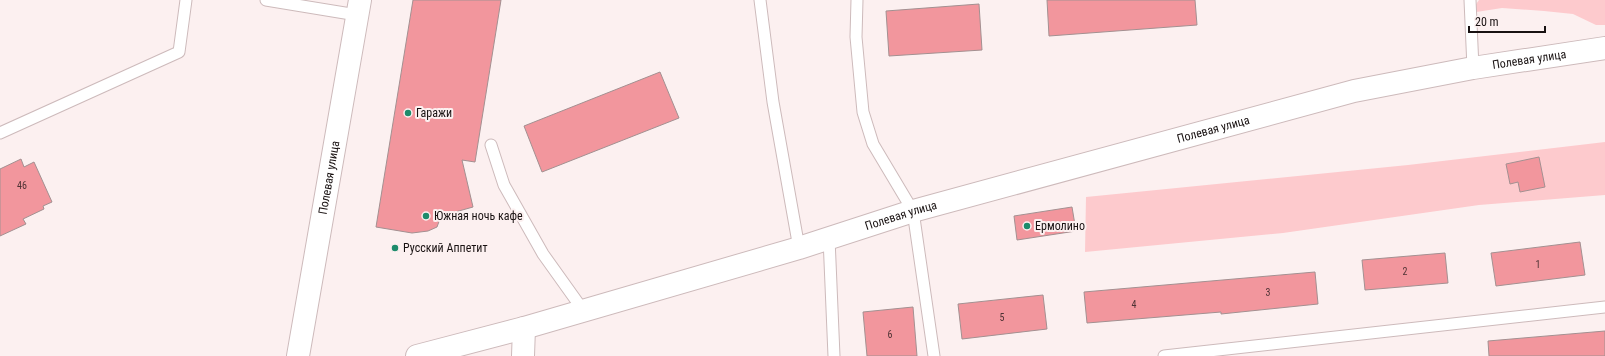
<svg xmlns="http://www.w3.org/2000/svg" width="1605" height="356" viewBox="0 0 1605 356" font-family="'Roboto Condensed',sans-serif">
<rect width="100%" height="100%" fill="#fcf0f0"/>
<g fill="#fdcacd">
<path d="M1479,0H1605V25H1596L1573,14L1544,11L1502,8L1470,13Z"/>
<path d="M1605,142V195L1479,205L1283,233L1085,252L1086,197L1408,165Z"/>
</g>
<g fill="#f2969d" stroke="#a39091">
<path d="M413,0H501L475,162L462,160L473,207L441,216L437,227L428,231L412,233L376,227Z"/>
<path d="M1047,0H1195L1197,25L1049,36Z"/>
<path d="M979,4L982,50L889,56L886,11Z"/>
<path d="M660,72L679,118L542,172L524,126Z"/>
<path d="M1539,157L1545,187L1520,192L1518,182L1510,184L1506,164Z"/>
<path d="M21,159L24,167L34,162L52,202L43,206L44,209L23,219L26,224L0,236V169Z"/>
<path d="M1072,207L1076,231L1017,240L1014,216Z"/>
<path d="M1580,242L1585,275L1496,286L1491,253Z"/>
<path d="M1445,253L1448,283L1365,290L1362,260Z"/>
<path d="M1315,272L1318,304L1221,314V312L1087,323L1084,292Z"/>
<path d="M1043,295L1047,329L962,339L958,304Z"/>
<path d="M913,307L917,356H867L863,312Z"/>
<path d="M1605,331V356H1489L1488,341Z"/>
</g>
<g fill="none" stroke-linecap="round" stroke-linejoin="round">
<defs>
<g id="lane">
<path d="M266,0L357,15"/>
<path d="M760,0L773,102L799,248"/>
<path d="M857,0L856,37L863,112L873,144L913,211L934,356"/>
<path d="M1470,0L1473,68"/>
<path d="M0,133L179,52L186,0"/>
<path d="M491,145L504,185L543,254L583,310"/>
<path d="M829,238L834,356"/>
<path d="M1164,356L1605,307"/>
</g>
<g id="street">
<path id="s1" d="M298,356L360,0"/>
<path d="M523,356L524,328"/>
</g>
<g id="secondary">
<path id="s2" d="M417,356L524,328L799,248L913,211L1354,91L1473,68L1605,48"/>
</g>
</defs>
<use href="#lane" stroke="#cdbabb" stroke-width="13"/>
<use href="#street" stroke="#cdbabb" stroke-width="24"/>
<use href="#secondary" stroke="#cdbabb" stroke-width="24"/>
<use href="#lane" stroke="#fff" stroke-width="11"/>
<use href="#street" stroke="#fff" stroke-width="22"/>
<use href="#secondary" stroke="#fff" stroke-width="22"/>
</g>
<g fill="#1d8b6b" stroke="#fcf0f0" stroke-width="1.5">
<circle cx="408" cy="113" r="4"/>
<circle cx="426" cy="216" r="4"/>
<circle cx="1027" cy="226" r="4"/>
<circle cx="395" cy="248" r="4"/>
</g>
<g text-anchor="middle" stroke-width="4" stroke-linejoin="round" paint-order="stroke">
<g font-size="10" fill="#4e3234">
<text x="22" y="189">46</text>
<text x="1538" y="268">1</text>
<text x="1405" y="275">2</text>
<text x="1268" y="296">3</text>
<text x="1134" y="308">4</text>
<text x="1002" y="321">5</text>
<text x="890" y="338">6</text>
</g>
<g font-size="12" fill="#181111" stroke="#fcf0f0">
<text dy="4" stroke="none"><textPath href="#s2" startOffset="1152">Полевая улица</textPath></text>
<text dy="4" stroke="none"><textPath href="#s2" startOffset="828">Полевая улица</textPath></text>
<text dy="4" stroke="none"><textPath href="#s1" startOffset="181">Полевая улица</textPath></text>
<text dy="4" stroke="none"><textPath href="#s2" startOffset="504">Полевая улица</textPath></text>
</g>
<g font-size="12" fill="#181111" stroke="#fcf0f0" text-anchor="start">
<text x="416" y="117">Гаражи</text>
<text x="434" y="220">Южная ночь кафе</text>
<text x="1035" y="230">Ермолино</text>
<text x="403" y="252">Русский Аппетит</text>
</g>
</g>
<path d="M1469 26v6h76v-6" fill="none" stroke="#181111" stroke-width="2"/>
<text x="1475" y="26" font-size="12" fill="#181111" stroke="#fcf0f0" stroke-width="3" paint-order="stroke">20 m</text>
</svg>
